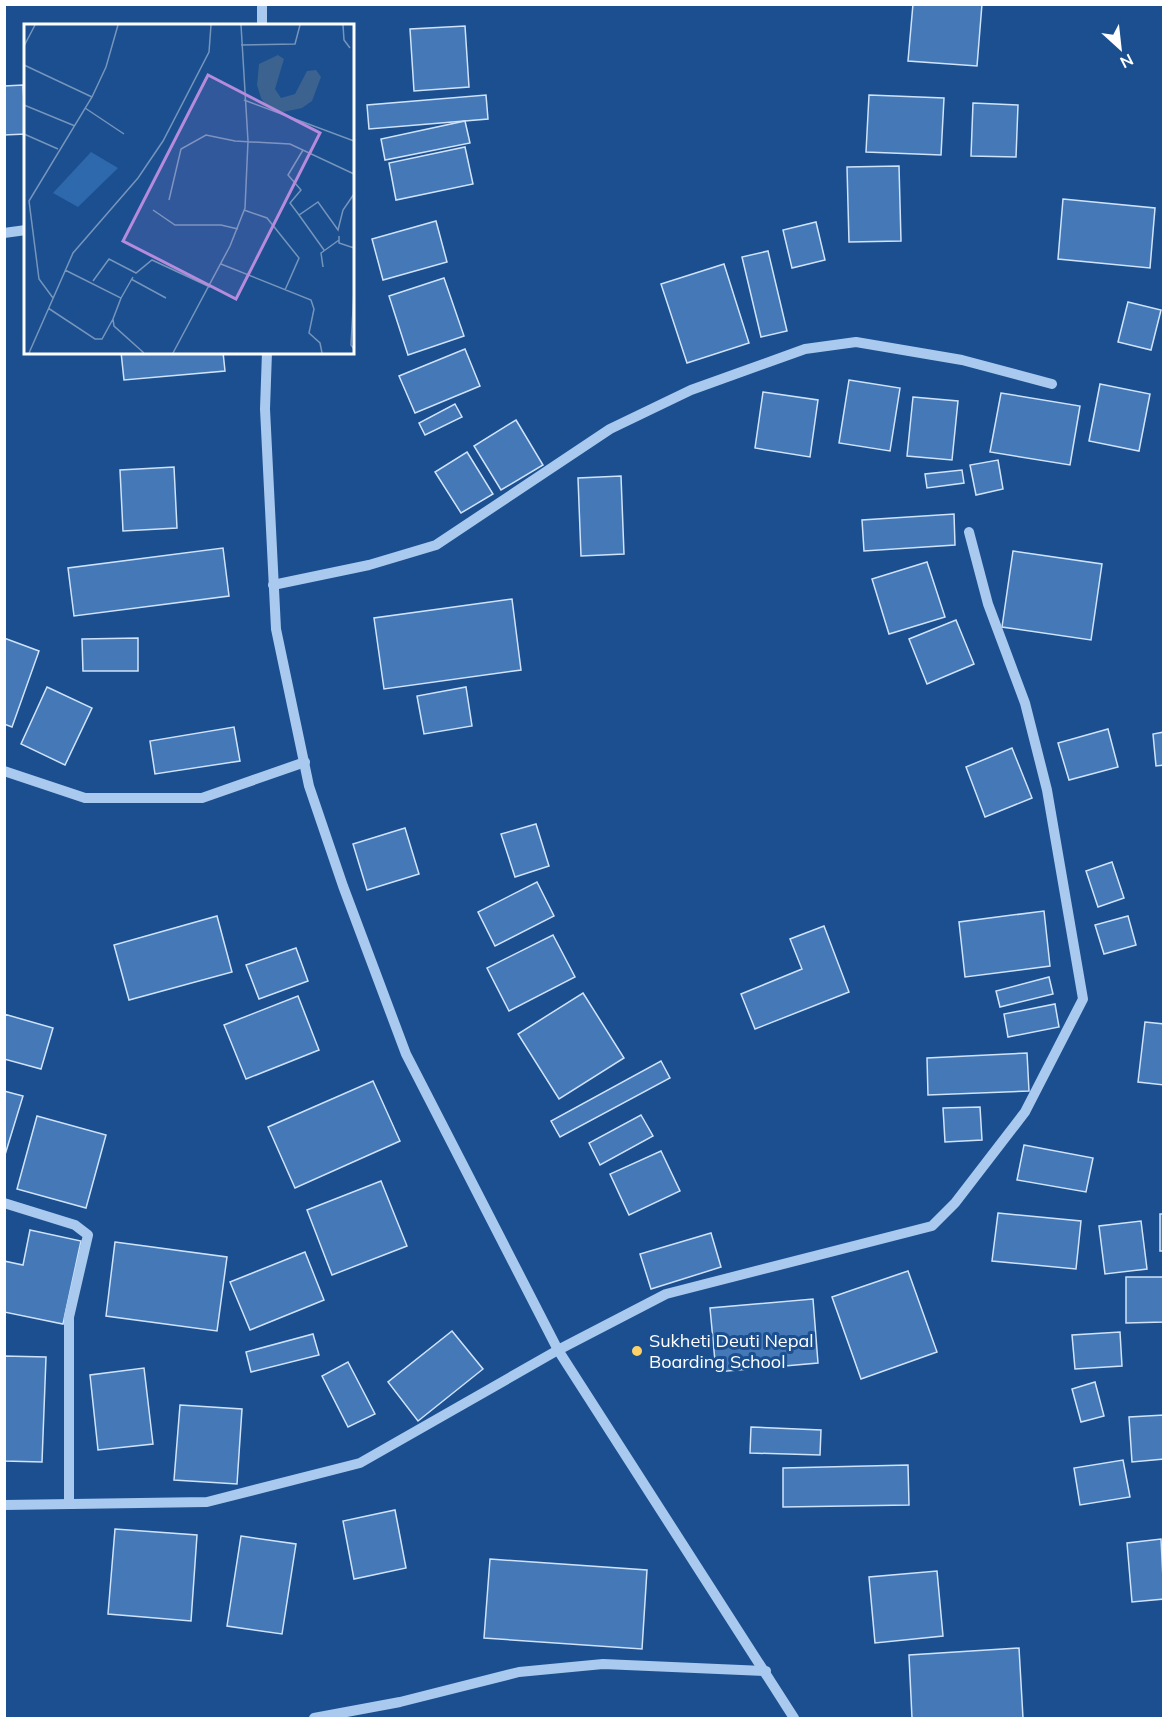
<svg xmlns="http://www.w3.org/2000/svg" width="1168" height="1723" viewBox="0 0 1168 1723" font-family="Mulish,sans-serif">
<rect width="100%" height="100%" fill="#1b4f8f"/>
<g fill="#4478b7" stroke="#cfe3fa" stroke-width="1.5">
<path d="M913,4H982L977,66L908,61Z"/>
<path d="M465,26L469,87L414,91L410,29Z"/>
<path d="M23,85L26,134L4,135V86Z"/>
<path d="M486,95L488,119L369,129L367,105Z"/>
<path d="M869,95L944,98L941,155L866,152Z"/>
<path d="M973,103L1018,105L1016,157L971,156Z"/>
<path d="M465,121L470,143L385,160L381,139Z"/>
<path d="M465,147L473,184L396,200L389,163Z"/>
<path d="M899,166L901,241L849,242L847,167Z"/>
<path d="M1063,199L1155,208L1150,268L1058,259Z"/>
<path d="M436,221L447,262L383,280L372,239Z"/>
<path d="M816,222L825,260L792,268L783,230Z"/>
<path d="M768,251L787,331L761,337L742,257Z"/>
<path d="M724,264L749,343L687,363L661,284Z"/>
<path d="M444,278L464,336L408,355L389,296Z"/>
<path d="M1128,302L1161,310L1151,350L1118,342Z"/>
<path d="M465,349L480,386L415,413L399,376Z"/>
<path d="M121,352H223L225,371L124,380Z"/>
<path d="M849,380L900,388L890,451L839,443Z"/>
<path d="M1100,384L1150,394L1139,451L1089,441Z"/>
<path d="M763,392L818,400L810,457L755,448Z"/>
<path d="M1001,393L1080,406L1070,465L990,452Z"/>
<path d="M913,397L958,401L952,460L907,456Z"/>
<path d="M455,404L462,417L425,435L419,423Z"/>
<path d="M516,420L543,465L501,490L474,446Z"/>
<path d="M467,452L493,494L461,513L435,472Z"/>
<path d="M998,460L1003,489L976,495L970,465Z"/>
<path d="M174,467L177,528L123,531L120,470Z"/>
<path d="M962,470L964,483L927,488L925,474Z"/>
<path d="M621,476L624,554L581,556L578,478Z"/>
<path d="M954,514L955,545L864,551L862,520Z"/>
<path d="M223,548L229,596L74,616L68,568Z"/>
<path d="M1013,551L1102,564L1091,640L1002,627Z"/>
<path d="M927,562L945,617L889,634L872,579Z"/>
<path d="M512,599L521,670L384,689L374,618Z"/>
<path d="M956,620L974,664L927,684L909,639Z"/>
<path d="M4,638L39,651L12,727L4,724Z"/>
<path d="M138,638V671H83L82,639Z"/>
<path d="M47,687L92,708L65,765L21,744Z"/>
<path d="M466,687L472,726L424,734L417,696Z"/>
<path d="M234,727L240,761L155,774L150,741Z"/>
<path d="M1108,729L1118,767L1069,780L1058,743Z"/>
<path d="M1164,732V765L1156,766L1153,734Z"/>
<path d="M1012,748L1032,798L985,817L966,767Z"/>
<path d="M536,824L549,866L515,877L501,834Z"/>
<path d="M405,828L419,874L367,890L353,844Z"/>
<path d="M1112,862L1124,898L1098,907L1086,871Z"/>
<path d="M537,882L554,916L495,946L478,912Z"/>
<path d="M1044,911L1050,966L965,977L959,922Z"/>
<path d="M217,916L232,972L129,1000L114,945Z"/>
<path d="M1128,916L1136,945L1104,954L1095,925Z"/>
<path d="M824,926L849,992L755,1029L741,994L802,969L790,939Z"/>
<path d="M553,935L575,977L509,1011L487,968Z"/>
<path d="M296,948L308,981L259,999L246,965Z"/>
<path d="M1049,977L1053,994L1000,1007L996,991Z"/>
<path d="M583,993L624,1058L559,1099L518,1034Z"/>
<path d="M298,996L319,1050L246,1079L224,1025Z"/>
<path d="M1055,1004L1059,1027L1008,1037L1004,1014Z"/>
<path d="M4,1014L53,1028L41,1069L4,1059Z"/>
<path d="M1145,1022L1164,1024V1085L1138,1082Z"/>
<path d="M1027,1053L1029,1091L928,1095L927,1058Z"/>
<path d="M661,1061L670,1078L560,1137L551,1121Z"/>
<path d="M373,1081L400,1141L295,1188L268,1127Z"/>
<path d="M4,1091L23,1096L4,1158Z"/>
<path d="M980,1107L982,1140L945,1142L943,1108Z"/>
<path d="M641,1115L653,1136L600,1165L589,1143Z"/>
<path d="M37,1116L106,1135L86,1208L17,1189Z"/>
<path d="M1024,1145L1093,1158L1086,1192L1017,1180Z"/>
<path d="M661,1151L680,1191L629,1215L610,1174Z"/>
<path d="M381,1181L407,1246L332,1275L307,1210Z"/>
<path d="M998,1213L1081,1221L1076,1269L992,1261Z"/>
<rect x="1160" y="1214" width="4" height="37"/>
<path d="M1141,1221L1147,1269L1105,1274L1099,1226Z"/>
<path d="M30,1230L81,1241L63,1324L4,1312V1261L23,1265Z"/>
<path d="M711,1233L721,1267L651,1289L640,1254Z"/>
<path d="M115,1242L227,1257L217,1331L106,1316Z"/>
<path d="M305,1252L324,1300L250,1330L230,1282Z"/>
<path d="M908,1271L937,1352L861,1379L832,1297Z"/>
<path d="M1126,1277H1164V1322L1126,1323Z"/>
<path d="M813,1299L818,1363L716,1372L710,1308Z"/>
<path d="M452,1331L483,1369L418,1421L388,1382Z"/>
<path d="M1120,1332L1122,1366L1075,1369L1072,1335Z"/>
<path d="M313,1334L319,1355L251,1372L246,1352Z"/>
<path d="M4,1356L46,1357L42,1462L4,1461Z"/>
<path d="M348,1362L375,1414L348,1427L322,1376Z"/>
<path d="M144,1368L153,1444L98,1450L90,1375Z"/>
<path d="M1095,1382L1104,1416L1081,1422L1072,1389Z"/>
<path d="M180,1405L242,1409L237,1484L174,1480Z"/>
<path d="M1164,1415V1459L1132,1462L1129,1417Z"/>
<path d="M751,1427L821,1430L820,1455L750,1453Z"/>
<path d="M1123,1460L1130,1497L1080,1505L1074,1468Z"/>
<path d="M908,1465L909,1505L783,1507V1468Z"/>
<path d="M395,1510L406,1568L354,1579L343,1521Z"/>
<path d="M115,1529L197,1535L191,1621L108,1614Z"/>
<path d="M241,1536L296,1544L282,1634L227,1626Z"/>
<path d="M1161,1539L1164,1599L1132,1602L1127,1543Z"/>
<path d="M490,1559L647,1570L642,1649L484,1638Z"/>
<path d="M937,1571L943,1636L875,1643L869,1577Z"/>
<path d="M1019,1648L1023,1718H912L909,1655Z"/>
</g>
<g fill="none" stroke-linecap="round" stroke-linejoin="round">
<g stroke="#a9c9ee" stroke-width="10">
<path d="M262,4V26"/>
<path d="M4,233L26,230"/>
<path d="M267,352L265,409L276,629L309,786L343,886L406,1054L558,1350L794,1718"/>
<path d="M273,585L369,565L436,545L610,429L691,390L805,349L856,342L962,360L1052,384"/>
<path d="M4,771L85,798H202L305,762"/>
<path d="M4,1203L75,1225L88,1235L69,1317V1504"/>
<path d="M4,1505L207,1502L360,1463L558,1350L666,1294L932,1226L955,1203L1025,1112L1083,999L1047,790L1025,703L988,604L969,532"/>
<path d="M314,1718L400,1702L519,1672L603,1664L766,1671"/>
</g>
</g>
<circle fill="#ffd166" stroke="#1b4f8f" stroke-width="2" cx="637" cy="1351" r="6"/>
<g text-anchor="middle" stroke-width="6" stroke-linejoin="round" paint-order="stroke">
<g font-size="18" fill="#fff" stroke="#1b4f8f" text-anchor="start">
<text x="649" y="1347">Sukheti Deuti Nepal<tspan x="649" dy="21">Boarding School</tspan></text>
</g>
</g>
<g transform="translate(24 24)">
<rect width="330" height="330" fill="#1b4f8f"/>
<path d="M67,128L94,144L54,183L29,169Z" fill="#2e69ad"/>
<path d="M254,31L260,35L251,65L257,74L271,70L283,47L292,46L297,53L288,77L278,84L259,88L243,83L237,74L233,61L235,40Z" fill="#3c6290"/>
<path fill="none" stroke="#7695bc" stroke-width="1.5" d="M319,1L320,16L326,24M217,21L271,20L276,1M0,22L11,1M0,41L68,73M220,76L330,117M0,81L51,102M61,84L100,110M0,110L34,125M279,126L264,151L277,166L266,179L275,191L294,178L314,206L319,186L330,170M145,176L157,125L182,111L211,117L266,120L330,150M129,186L151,201H197L214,205M220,186L243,194L275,234L261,266M275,191L300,226M315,212V219L330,224M197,240L287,276L290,285L285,309L296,319L298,329M299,243L297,229L315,216M41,246L97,274L89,295L90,302L120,329M107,255L142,274M69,257L85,235L112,249L128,236L186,263M330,267L327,321L330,325M29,274L15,255L5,177L68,73L82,43L94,1M97,274L109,253M24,284L71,315H78L89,295M5,329L49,229L114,154L139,117L185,28L187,1M149,329L206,222L221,184L224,117L217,1"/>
<path fill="#b68bdc" fill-opacity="0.15" stroke="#b68bdc" stroke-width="3" d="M184,51L296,109L212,275L99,217Z"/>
<rect width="330" height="330" fill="none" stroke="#fff" stroke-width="3"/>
</g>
<rect width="1168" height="1723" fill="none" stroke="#ffffff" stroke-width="12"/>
<g transform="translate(1120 48) rotate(153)" stroke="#1b4f8f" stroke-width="4.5" paint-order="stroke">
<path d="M0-4.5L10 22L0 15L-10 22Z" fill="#ffffff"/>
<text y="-9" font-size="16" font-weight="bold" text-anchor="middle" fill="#ffffff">N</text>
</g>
</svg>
